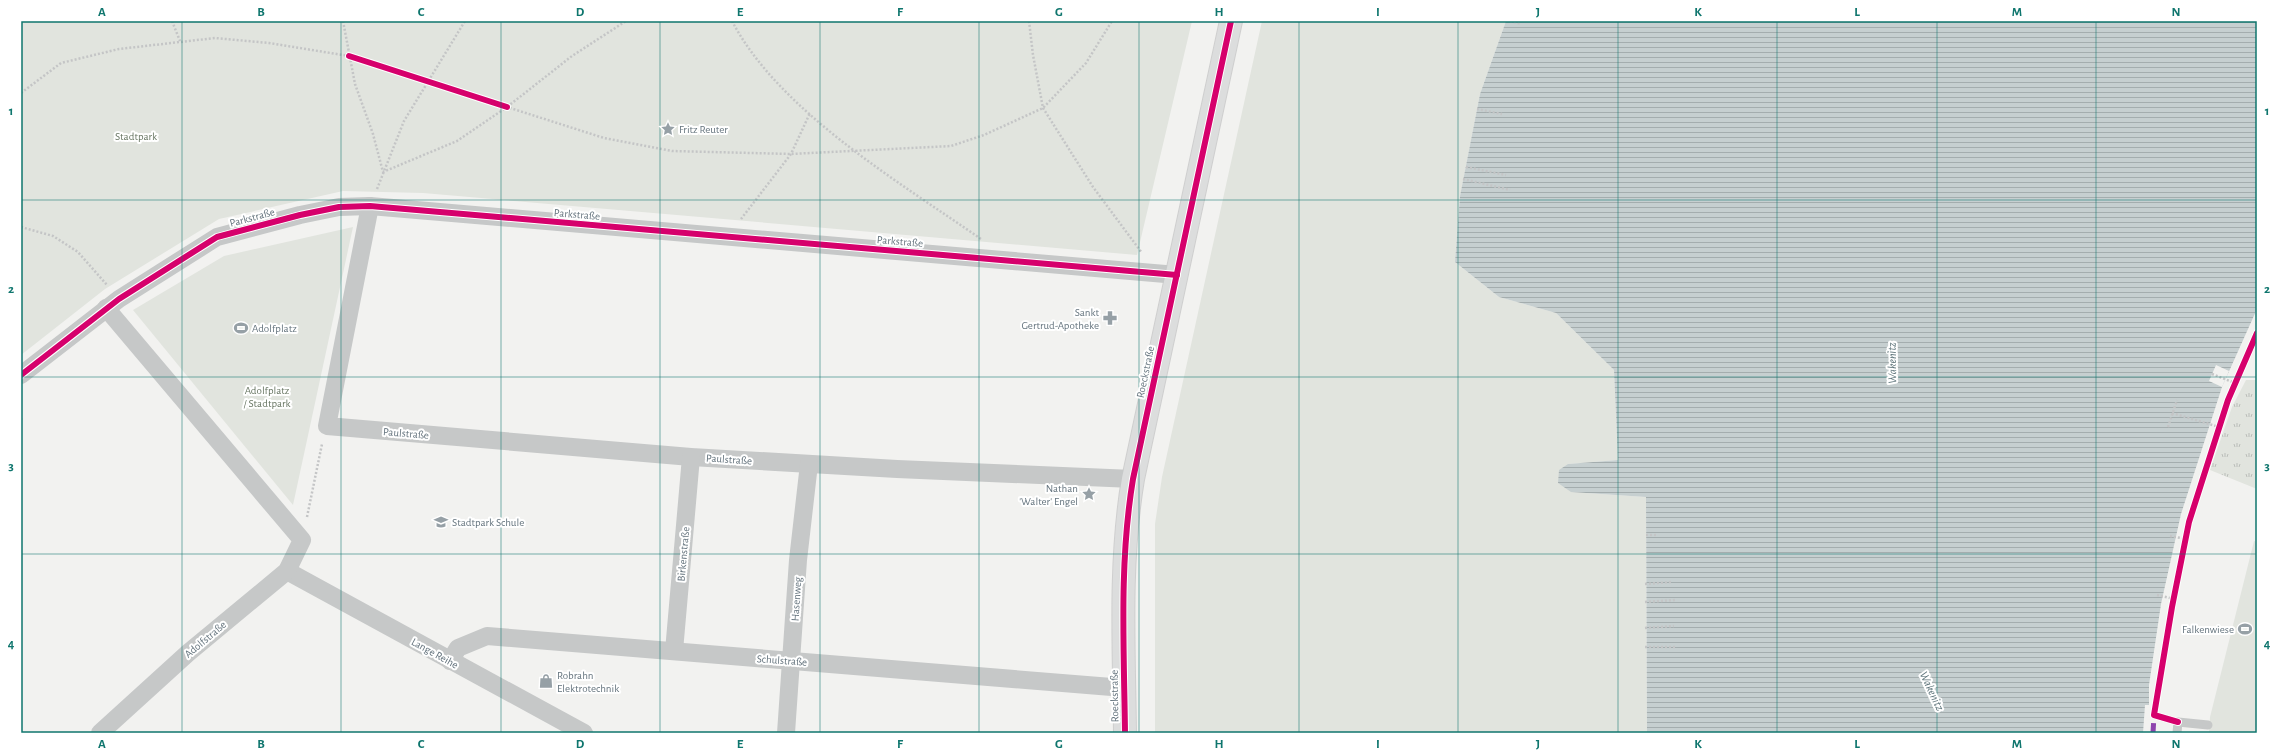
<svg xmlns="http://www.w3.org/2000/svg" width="2278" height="754" viewBox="0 0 2278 754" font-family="'Alegreya Sans',sans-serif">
<defs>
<pattern id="grass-tufts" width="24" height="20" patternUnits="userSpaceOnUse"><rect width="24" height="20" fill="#e1e4de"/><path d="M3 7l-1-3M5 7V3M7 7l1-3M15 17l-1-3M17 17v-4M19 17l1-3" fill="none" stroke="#babdb9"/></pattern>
<pattern id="water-rules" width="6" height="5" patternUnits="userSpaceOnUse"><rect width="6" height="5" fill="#c6cfd0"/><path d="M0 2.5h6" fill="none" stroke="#a4adae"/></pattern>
</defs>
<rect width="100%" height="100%" fill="#f2f2f0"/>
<path fill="url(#grass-tufts)" d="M2246,380H2257V489L2210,470L2232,407Z"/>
<g fill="#e1e4de">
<path d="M21,21H1192L1137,255L423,193L343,191L219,219L105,289L21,355Z"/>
<path d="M1262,21H1506L1480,94L1460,196L1455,262L1499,297L1556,313L1614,370L1618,460L1568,464L1571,492L1646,497L1647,733H1155V524L1162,477Z"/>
<path d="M353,227L293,505L133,310L224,256Z"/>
<path d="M2254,541L2257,542V733H2209L2210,717Z"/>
</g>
<path fill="url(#water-rules)" d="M1506,21H2257V309L2222,387L2181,514L2161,604L2149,685V705H2145L2143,733H1647L1646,497L1571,492L1558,483L1559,470L1568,464L1618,460L1614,370L1556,313L1499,297L1455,262L1460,196L1480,94Z"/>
<path fill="#f2f2f0" d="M2216,365L2229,371L2222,387L2209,381Z"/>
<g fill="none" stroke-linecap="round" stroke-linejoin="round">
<defs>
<path id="secondary" d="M1125,733C1124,648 1119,563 1133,479L1231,21"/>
</defs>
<use href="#secondary" stroke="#cfcfcf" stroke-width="24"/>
<g stroke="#c4c5c6" stroke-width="2.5" stroke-dasharray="2 2" stroke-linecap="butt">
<path d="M172,21L180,41"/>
<path d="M343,21L355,84L373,134L383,172L457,141L507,107L604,138L672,151L791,154L951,146L984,135L1043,108L1086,63L1112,21"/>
<path d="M732,21C779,111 899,182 981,239"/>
<path d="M1029,21L1033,55L1043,108L1093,187L1142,253"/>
<path d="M1510,21L1521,24"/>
<path d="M21,93L61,63L119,49L215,38L269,43L349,56L507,107L572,56L626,21"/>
<path d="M1477,109L1502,114"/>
<path d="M1466,167L1506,175"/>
<path d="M1463,179L1510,190"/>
<path d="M377,189L404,121L465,21"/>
<path d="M741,219L791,154L810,113"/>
<path d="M21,227L53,236L78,252L107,285"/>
<path d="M2212,374L2235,383"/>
<path d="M2172,413L2219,427"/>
<path d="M21,418V420"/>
<path d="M2168,427L2177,400"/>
<path d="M307,517L322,444"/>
<path d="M1646,535H1658"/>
<path d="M2170,536L2186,539"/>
<path d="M1645,584L1672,582"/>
<path d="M2157,595L2174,599"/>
<path d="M1645,602L1675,600"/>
<path d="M1645,628L1674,626"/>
<path d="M1645,647H1677"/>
</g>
<path stroke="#c6c8c8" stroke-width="9" d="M2177,733L2178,722L2208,725"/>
<g stroke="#c6c8c8" stroke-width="18">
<path d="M370,206L327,426L691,457L897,469L1133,479"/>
<path d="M21,375L119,299L217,237L300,215L339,207L370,206L1177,275"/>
<path d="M287,571L584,733"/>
<path d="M674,651L691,457"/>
<path d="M450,661L458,648L487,636L1124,688"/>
<path d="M100,733L188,653L287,571L302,540L106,308"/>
<path d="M786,733L798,560L809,464"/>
</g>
<use href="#secondary" stroke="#dcdddd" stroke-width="22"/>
<path stroke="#8e44ad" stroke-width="5" stroke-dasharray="10 5" stroke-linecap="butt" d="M2153,733L2154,715"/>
<defs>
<g id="cycleway">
<path d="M349,56L507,107"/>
<path d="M21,375L119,299L217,237L300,215L339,207L370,206L1177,275"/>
<path d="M2178,722L2154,715L2172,607L2189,522L2228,400L2257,333"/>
<path d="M1125,733C1124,648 1119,563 1133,479L1231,21"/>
</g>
</defs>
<use href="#cycleway" stroke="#fff" stroke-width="8"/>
<use href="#cycleway" stroke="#d6006c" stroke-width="6"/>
</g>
<path fill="none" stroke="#0f766e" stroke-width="1" stroke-opacity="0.55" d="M182,21V733M341,21V733M501,21V733M660,21V733M820,21V733M979,21V733M1139,21V733M1299,21V733M1458,21V733M1618,21V733M1777,21V733M1937,21V733M2096,21V733M21,200H2257M21,377H2257M21,554H2257"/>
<defs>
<symbol id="sight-bare" viewBox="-9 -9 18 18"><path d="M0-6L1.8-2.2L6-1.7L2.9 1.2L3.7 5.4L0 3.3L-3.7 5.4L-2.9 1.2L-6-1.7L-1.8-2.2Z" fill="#96a0a6" stroke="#fff" stroke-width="2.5" paint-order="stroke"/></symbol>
<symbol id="pharmacy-bare" viewBox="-9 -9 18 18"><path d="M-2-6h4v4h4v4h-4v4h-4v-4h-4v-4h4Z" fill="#96a0a6" stroke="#fff" stroke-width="2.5" paint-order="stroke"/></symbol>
<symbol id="stadium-bare" viewBox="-9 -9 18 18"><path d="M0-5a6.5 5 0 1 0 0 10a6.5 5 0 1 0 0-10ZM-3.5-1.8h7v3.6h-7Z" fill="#96a0a6" stroke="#fff" stroke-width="2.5" paint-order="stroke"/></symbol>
<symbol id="school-bare" viewBox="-9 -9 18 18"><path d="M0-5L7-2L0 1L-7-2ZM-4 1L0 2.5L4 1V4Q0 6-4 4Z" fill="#96a0a6" stroke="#fff" stroke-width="2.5" paint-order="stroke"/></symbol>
<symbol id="shop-bare" viewBox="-9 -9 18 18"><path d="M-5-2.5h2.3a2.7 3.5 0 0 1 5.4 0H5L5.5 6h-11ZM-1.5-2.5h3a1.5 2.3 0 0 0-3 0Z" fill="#96a0a6" stroke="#fff" stroke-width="2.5" paint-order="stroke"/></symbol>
</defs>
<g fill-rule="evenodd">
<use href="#sight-bare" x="658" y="119" width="20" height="20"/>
<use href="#pharmacy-bare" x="1100" y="308" width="20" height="20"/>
<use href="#stadium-bare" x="231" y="318" width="20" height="20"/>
<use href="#sight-bare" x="1079" y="484" width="20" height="20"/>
<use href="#school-bare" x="431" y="512" width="20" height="20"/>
<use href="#stadium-bare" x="2235" y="619" width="20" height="20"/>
<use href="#shop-bare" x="536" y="671" width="20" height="20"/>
</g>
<g text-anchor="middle" stroke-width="4" stroke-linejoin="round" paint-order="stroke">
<g font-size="11" fill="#65747e" stroke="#fff" text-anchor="start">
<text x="679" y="133">Fritz Reuter</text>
<text x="1099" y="316" text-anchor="end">Sankt<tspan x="1099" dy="13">Gertrud-Apotheke</tspan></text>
<text x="252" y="332">Adolfplatz</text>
<text x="1078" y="492" text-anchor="end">Nathan<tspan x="1078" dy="13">'Walter' Engel</tspan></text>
<text x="452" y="526">Stadtpark Schule</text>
<text x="2234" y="633" text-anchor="end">Falkenwiese</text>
<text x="557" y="679">Robrahn<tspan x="557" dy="13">Elektrotechnik</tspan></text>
</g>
<g font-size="11" fill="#687663" stroke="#fff">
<text x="136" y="140">Stadtpark</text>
<text x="267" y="394">Adolfplatz<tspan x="267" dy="13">/ Stadtpark</tspan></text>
</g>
<g font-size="11" fill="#65747e" stroke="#fff">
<text transform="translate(577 214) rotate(5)" y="4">Parkstraße</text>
<text transform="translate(252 217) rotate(-15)" y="4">Parkstraße</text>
<text transform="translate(900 241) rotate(5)" y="4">Parkstraße</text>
<text transform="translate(1145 372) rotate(-78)" y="4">Roeckstraße</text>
<text transform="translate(406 433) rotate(5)" y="4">Paulstraße</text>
<text transform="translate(729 459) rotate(4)" y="4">Paulstraße</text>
<text transform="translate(683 554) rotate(-85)" y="4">Birkenstraße</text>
<text transform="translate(796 599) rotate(-86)" y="4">Hasenweg</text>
<text transform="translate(205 639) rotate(-40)" y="4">Adolfstraße</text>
<text transform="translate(435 653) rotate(29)" y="4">Lange Reihe</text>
<text transform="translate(782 660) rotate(4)" y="4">Schulstraße</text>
<text transform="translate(1114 696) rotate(-91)" y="4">Roeckstraße</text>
</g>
<g font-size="12" font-style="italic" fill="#60767c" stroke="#fff">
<text transform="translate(1892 363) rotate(-91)" y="4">Wakenitz</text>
<text transform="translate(1932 691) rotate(65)" y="4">Wakenitz</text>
</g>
</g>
<rect width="2278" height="754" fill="none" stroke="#ffffff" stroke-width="44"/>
<rect x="22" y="22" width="2234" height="710" fill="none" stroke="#0f766e" stroke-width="1.5"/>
<g font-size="13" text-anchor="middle" font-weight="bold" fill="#0f766e">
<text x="102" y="16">A</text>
<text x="261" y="16">B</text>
<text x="421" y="16">C</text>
<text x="580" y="16">D</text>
<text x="740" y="16">E</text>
<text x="900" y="16">F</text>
<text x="1059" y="16">G</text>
<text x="1219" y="16">H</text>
<text x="1378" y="16">I</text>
<text x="1538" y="16">J</text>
<text x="1698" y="16">K</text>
<text x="1857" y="16">L</text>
<text x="2017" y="16">M</text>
<text x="2176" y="16">N</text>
<text x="11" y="115">1</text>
<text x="2267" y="115">1</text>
<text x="11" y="293">2</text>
<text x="2267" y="293">2</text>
<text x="11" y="470">3</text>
<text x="2267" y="470">3</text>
<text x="11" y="648">4</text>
<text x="2267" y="648">4</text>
<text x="102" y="748">A</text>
<text x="261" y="748">B</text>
<text x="421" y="748">C</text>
<text x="580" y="748">D</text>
<text x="740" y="748">E</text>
<text x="900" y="748">F</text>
<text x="1059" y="748">G</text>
<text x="1219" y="748">H</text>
<text x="1378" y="748">I</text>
<text x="1538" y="748">J</text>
<text x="1698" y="748">K</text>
<text x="1857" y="748">L</text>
<text x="2017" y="748">M</text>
<text x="2176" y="748">N</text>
</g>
</svg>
